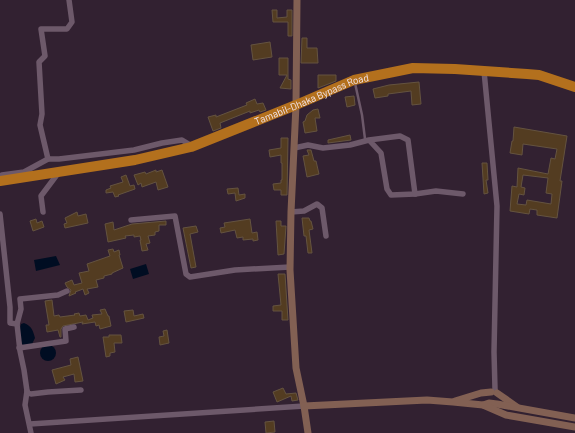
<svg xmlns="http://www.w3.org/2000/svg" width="575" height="433" viewBox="0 0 575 433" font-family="Barlow,sans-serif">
<rect width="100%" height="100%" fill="#322131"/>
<g fill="#000d22">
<path d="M56,256L60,265L36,271L34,260Z"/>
<path d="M146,264L149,274L133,279L130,269Z"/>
<path d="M24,323C32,326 33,331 35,338L32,344L24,346L22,344C20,338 19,330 21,324Z"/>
<circle cx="48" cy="353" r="8"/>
</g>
<g fill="#533c21" stroke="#645340" fill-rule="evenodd">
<path d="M272,10H277V18L287,17V10H292V36H288V22H273Z"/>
<path d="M302,38H307V48H317L318,63H301Z"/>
<path d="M270,42L272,57L253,60L251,45Z"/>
<path d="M279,58H288V79L291,80V89L280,88L287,75H279Z"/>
<path d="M318,75H336V81L318,88Z"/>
<path d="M419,82L421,104L412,105L411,91L388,94V96L375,98L373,89L389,85Z"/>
<path d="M354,96L355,105L347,107L345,97Z"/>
<path d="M255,99L257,104L263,103L266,110L260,112L259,110L250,113V111L220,123L221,128L213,131L208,117L216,115V117L247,105L246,103Z"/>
<path d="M318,109L320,118H315L317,131L305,133L303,122L305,121L307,115L313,110Z"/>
<path d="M514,127L567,136L560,181H562L557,218L537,215V210L530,209L529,214L510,211L512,186L517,187L518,168L548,174L551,158L555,159L557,149L523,144L522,155L510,153L512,141H513ZM523,175L548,178L546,193L552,194L551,204L527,200L526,205L517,204L519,194L524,195L525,188L521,187Z"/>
<path d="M350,135L351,140L328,143V140Z"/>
<path d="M281,138H288L287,195H281V190H274L273,184L281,183V180H282V163H281V155L270,157L269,150L281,148Z"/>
<path d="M307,150H311L314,161H316L319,174L307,177L303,156L309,155Z"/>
<path d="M482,163H487L488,180H486L488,193L484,194Z"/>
<path d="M156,170V172L162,170L168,187L158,190L156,182L142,187L141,183L138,185L134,175L145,172L146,174Z"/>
<path d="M126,175L130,186L134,185L135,189L118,195L119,196L115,197L113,192L106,193V190L111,188L110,186L123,182L121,177Z"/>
<path d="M238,188L239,195L245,194V198L236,201L235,193L228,194L227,189Z"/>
<path d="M77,212L78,216L86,214L88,223L65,228L64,224L67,223L65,218Z"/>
<path d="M302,218H309L310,221H311L313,229L309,230L312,253H308L306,236H304Z"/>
<path d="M36,219L37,223L42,221L44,227L33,231L30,221Z"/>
<path d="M250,219L252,233L257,232L258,240L253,241V239L243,240V237L237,238L235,230L221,233L220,228L225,227L224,223Z"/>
<path d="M166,221V225H159V231L155,232V235L148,236L150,243L146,244L148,250L142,251L140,240H141L140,236L134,237V235L125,236L126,238L108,242L105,224L113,222L114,230L132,224Z"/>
<path d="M276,221H281V226H286L284,254L278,255Z"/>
<path d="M196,226L198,232L190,234L196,267L191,268L183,228Z"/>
<path d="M113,249L114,252L119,250L120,255H119L123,268L112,273V274L104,276V278L96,280L98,287L87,289L89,293L85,295L83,289L75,292L76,293L69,296L71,290L67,287L65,283L72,280L74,285L82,283L79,273L89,271L87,264L110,256L108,250Z"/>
<path d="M278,274H285L288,320H282V311H273V306L281,305Z"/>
<path d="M52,300L54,316L59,315L60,317L75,315L74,314L79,313L80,316L86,315L88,320L93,318L92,315L102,314L100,310L105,309L108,316H109L111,326L100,329L99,325L96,326L95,322L82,324L83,322L63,326L61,329V337H60L58,330L47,332L46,325H49L45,301Z"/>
<path d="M133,310L134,316L143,314L144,318L126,322L124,311Z"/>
<path d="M167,330L169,343L160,345L159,337L164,336L163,331Z"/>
<path d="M109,335H121L122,343H114L115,352L110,353V356L106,357L103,337H109Z"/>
<path d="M78,357L83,381L75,382L74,374L63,377L65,380L56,384L52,370L71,365L70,359Z"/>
<path d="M283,388L286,394L296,393L298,400L292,401L291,396L277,402L273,392Z"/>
<path d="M274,421L275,432L266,433L265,422Z"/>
</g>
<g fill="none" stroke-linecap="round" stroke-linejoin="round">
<path stroke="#6d596a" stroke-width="2.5" d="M355,83L362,115L365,139"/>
<g stroke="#6d596a" stroke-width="5.5">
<path d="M484,71L497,206L494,352L495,389"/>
<path d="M294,148L308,145L323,148L350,145L369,140L381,153L387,189L391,195L415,194L408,140L400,136L369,140"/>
<path d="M48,159L40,125L42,114L39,62L45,56L41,29H67L72,22L69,0"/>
<path d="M1,182L2,175L24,172L48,159H59L134,150L162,143L182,140L192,146"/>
<path d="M415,194L436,191L463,194"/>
<path d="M43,212L41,196L59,172"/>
<path d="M291,212L304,211L317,204L322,208L326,236"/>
<path d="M0,214L10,307V323L17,324L20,351L24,370L27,391L25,405L31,433"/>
<path d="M131,220L175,216L186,274L190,277L235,270L290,267"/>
<path d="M17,324L21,309L20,299L58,295L67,291"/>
<path d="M19,348L66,341L65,329L74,327"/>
<path d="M27,391L28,393L31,394L48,392L81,390"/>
<path d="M30,424L304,406"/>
</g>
<g stroke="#826053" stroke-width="7">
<path d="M297,0L296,105L291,212L290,270L296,368L304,406L308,433"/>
<path d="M497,393L517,407"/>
<path d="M455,401L481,393L491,392"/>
<path d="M483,405L489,403L497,404L575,418"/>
<path d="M304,406L427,400L453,402L483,405L506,415L575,427"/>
</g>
<path stroke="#b3701d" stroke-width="10" id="s1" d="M0,181L135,160L191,147L296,105L354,80L413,68L455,69L527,74L539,75L575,87"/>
</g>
<g text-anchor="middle" stroke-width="4" stroke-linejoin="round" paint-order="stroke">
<g font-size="10" fill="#f3e7f1" stroke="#322131">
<text dy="4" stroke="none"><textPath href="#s1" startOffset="324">Tamabil-Dhaka Bypass Road</textPath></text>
</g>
</g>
</svg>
